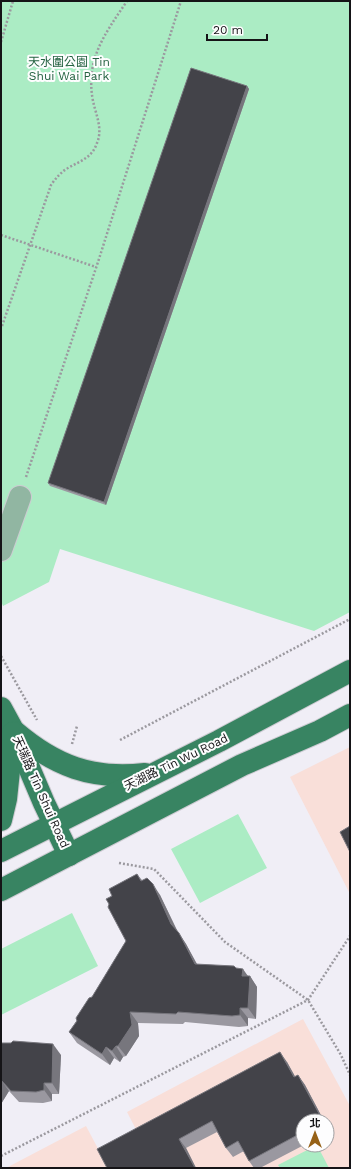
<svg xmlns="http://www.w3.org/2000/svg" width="351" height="1169" viewBox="0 0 351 1169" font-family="'Work Sans','Noto Sans TC',sans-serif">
<rect width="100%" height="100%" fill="#f0eef6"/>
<g fill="#f9dfd9" fill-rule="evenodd">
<path d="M350,747V894L290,777Z"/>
<path d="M303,1019L350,1106V1168H6L86,1126L103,1158L141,1139L127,1112ZM303,1121H327V1145H303Z"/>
</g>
<g fill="#abecc4">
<path d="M1,1H350V612L314,631L60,549L49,582L3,606L1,601Z"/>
<path d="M238,814L267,868L200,903L171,849Z"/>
<path d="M72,913L98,966L1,1015V949Z"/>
<path d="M317,1145L329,1168H280L278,1165Z"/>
</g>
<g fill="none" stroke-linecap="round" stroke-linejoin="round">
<defs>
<path id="minor" d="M1,550L20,497"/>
<g id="major">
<path d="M1,708L13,730L44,803L69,855"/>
<path d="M15,732C55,766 92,780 145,774"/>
<path d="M1,820L6,799L13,733"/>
<path d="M1,851L219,741L350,671"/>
<path d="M1,890L242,765L320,731L350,715"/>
</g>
</defs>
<use href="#minor" stroke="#cdcbd2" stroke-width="24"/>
<use href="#major" stroke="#cdcbd2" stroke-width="24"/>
<g stroke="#9b999f" stroke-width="2.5" stroke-dasharray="2 2" stroke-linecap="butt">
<path d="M1,42L13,1"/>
<path d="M1,235L96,267"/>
<path d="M2,326L51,185C56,178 61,172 68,168C80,161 92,158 97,143C103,129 96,115 93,101C85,59 105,34 127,1"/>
<path d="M26,477L98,262L181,1"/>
<path d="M1,656L37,720"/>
<path d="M120,740L350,619"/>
<path d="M72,744L77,726"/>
<path d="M119,863L154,869L225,942L308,1000L341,1055L350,1075"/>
<path d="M1,1156L308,1000L350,936"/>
</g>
<use href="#minor" stroke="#91b6a2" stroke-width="22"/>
<use href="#major" stroke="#388462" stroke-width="22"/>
</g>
<g fill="#9a98a0">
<path d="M247,86L249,89L106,505L50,486L48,483Z"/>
<path d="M137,874L142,880L160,895L178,932L186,944L197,965L236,968L248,976H250L257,987L256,1019L248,1018V1026L239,1027L185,1022L183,1024L138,1023L139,1036L126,1056L123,1057L120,1062L114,1058L110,1065L77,1043L69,1032L92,997L126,941L112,896Z"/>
<path d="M1,1043L61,1055L59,1094H52V1101L43,1103L19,1102L9,1091L1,1104Z"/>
<path d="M287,1062L295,1077L298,1075L305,1085L324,1121H303V1145H304L260,1168H254L249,1161L244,1151L233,1157L226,1148L217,1132L186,1148L196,1168H107Z"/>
<path d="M327,1126L330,1131L327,1132Z"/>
</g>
<g fill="#77767d">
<path d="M247,86L249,89L106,505L104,502Z"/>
<path d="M153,884L160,895L179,935L171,924Z"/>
<path d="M179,933L186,944L203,975L195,964Z"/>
<path d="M243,969L250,979V976L257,987L256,1019L248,1008L242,976Z"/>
<path d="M240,1008L248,1018V1026L240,1015Z"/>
<path d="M130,1012L138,1023L139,1036L126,1056L118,1046Z"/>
<path d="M53,1044L61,1055L59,1094L52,1083Z"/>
<path d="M116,1046L123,1057L120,1062L112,1051Z"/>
<path d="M106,1047L114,1058L110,1065L102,1054Z"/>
<path d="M280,1052L287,1062L301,1087L294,1077Z"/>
<path d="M298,1075L305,1085L324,1121H323Z"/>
<path d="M1,1080L9,1091L1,1104Z"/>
<path d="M44,1083L52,1094V1101L44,1090Z"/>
<path d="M179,1139L186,1148L196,1168H195Z"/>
</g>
<g fill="#434349" stroke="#77767d">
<path d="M191,68L247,86L104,502L48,483Z"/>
<path d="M350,826V852L340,832Z"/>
<path d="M137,874L141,881L147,878L153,884L171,924L179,933L195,964L234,966L236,968L243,969L242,976H250L248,1008H240V1015L232,1016L178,1012L176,1014L130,1012L132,1025L118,1046H116L112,1051L106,1047L102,1054L69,1032L77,1021L76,1018L89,998L92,997L126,941L108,907L109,904L106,899L112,896L109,889Z"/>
<path d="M13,1041L53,1044L52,1083H44V1090L36,1092L11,1091L1,1080V1043H11Z"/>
<path d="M280,1052L294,1077L298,1075L323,1121H303V1132L249,1161L238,1141L226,1148L212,1121L179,1139L195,1168H107L97,1149Z"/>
</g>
<g text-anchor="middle" stroke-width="4" stroke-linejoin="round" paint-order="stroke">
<g font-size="12" fill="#256342" stroke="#fdfdfe">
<text x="69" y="66">天水圍公園 Tin<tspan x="69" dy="14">Shui Wai Park</tspan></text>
</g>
<g font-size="12" fill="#151417" stroke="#fdfdfe">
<text transform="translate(176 762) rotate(-26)" y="4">天湖路 Tin Wu Road</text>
<text transform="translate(41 792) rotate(66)" y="4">天瑞路 Tin Shui Road</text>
</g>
</g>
<rect width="351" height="1169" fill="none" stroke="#151417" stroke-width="4"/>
<g transform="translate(315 1133)"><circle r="19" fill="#fdfdfe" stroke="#a0a0a2"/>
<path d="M0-3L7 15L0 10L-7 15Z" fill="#966117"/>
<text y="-6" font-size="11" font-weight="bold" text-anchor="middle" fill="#151417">北</text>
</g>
<path d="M207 34v6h60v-6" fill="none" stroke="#151417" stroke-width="2"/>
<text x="213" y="34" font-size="12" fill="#151417" stroke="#fdfdfe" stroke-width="3" paint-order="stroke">20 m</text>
</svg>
